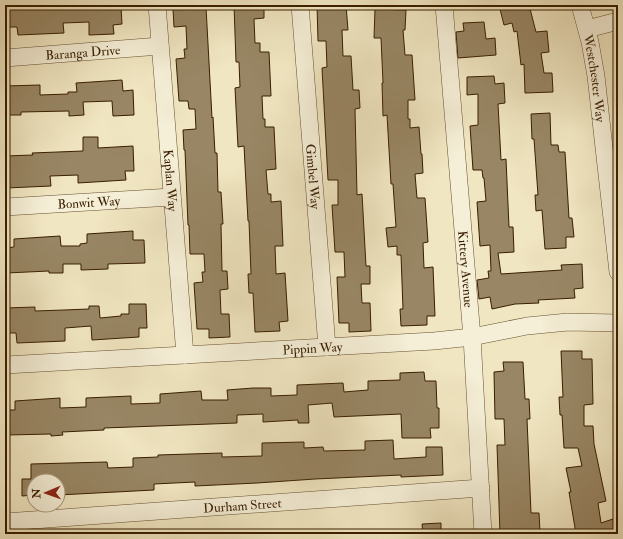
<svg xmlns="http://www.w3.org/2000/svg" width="623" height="539" viewBox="0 0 623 539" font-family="'IM FELL Double Pica',serif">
<rect width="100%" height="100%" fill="#f0e6c1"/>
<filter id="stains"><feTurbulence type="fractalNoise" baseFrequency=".005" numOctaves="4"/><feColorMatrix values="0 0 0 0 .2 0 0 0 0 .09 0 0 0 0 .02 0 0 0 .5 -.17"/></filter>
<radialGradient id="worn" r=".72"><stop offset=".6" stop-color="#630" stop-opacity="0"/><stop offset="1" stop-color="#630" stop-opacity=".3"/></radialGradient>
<g fill="#988664" stroke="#391e00">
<path d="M7,5H72V9L121,7L122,24L113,25L114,34L89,35V22L63,23L64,33L18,35L17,27H8Z"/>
<path d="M234,5H264V18L254,19L255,43H260V52H269L271,96H262L263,119H265V127H274L276,169L266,170L268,194H271V202L281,201L283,246H275L276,274L285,273L288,321L279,322L280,331L255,332L253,293H249L248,274H251L249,221H248L244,146L238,147L235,88L240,87L239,62H236Z"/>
<path d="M317,5H346L348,30H342L343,56H351L353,90H359L360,108L355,109L357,195L362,194L366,266H370V284H361L362,303H370L371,331L349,332V323H339L337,277H345L344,252H335L332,205H338V180H328L322,68L327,67L326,41H318Z"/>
<path d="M499,5H529L536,32L547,31L549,52L541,53L544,73H552L553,92L525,93L524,64L521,65L517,31L514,32L512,23L504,25Z"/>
<path d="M206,7L212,118L213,117L215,153H217L218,192H221L223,224H221L222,271H227L228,289L220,290L221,314H229L230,337L209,338V329H197L194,283L203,282L202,272H205L204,254H190L189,225H188L185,150H184L183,130L196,129L195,109H189L188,101H179L176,59L185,58L184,49H187L186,26L174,27L173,9Z"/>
<path d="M375,9L406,10L405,30H403L405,55H412L415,100H408V119H410V128L419,127L421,154H422L423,173L415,174L417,198H425L428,242L423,243L424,268L433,267L435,316H427V325L401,326L400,309H403L401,255H397V246L388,247L386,228L396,227L393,184H391L387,115L383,116L382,83H383L381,38H374Z"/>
<path d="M484,22L486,39L495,38L496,55L458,58L456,32L464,31L463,23Z"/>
<path d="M494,76L495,84L504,83L505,103L498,104L501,160L506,159L509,227H513L514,252L498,253L501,274L562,270L561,265L582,264L583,288L574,289L575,298L538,300L539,303L515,304L492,309L490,297L479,299L477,280L489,278L488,271H491L490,245L480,246L477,202L486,201L484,178H483L482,170H473L470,126L478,125V94L467,95V77Z"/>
<path d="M122,80L123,91L133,90L134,115L113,116L112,101L83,102L84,115L69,116V111L21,112V115H5V86L40,85V95L68,94V92H77L76,83Z"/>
<path d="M550,113L551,145H558L559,152H565L569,218H572L574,237H566V248L545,249L542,210L536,211L535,195H538L534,139H532L531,114Z"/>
<path d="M83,137H98V148L133,146L134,171H125L126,180L78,183V175L50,176L51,186L6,188L5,156L33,155L32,153L83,151Z"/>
<path d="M133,231V240H144L145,263L108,264V269L81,270V264H63V273H49V271L6,273L5,248L14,247V239L60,236L61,246H80V244L87,243V234Z"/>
<path d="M129,304H146L147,328H139V337L92,340L91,326L65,328V341L17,343L16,333H7L5,308L35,307V311L64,310L89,309V306H99L100,318L121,316V314H129Z"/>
<path d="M561,351H582V359H592L593,404L584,405V426H593L594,444L606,501L598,503L601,523L613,519L618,534H576L569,492H571L566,468L582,466L578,448H564L562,415H560L559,397H563Z"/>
<path d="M503,362H523L525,399H529L530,419H527L531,513H539L540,532L500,534L497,445H505L504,419H495L494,372L504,371Z"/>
<path d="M424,372L425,381H436L437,408H439V428H430L431,438H402L401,414L334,417L332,403L308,405L309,423H298V420L263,422V414L237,415V423L104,428V430L62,432L63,435L51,436V434L7,435L6,410H15V401L60,398V408L86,407V398L131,396V404L160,403V394L201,391L202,400H228L227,390L253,388H271V396L297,395V385L343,383L344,392L368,390V381L400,380V373Z"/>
<path d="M393,440L394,459L426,457V447H442L443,475L401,477V475L315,479L257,483L195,486V482L154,484V490L58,495V481H34V495L22,496V479H31V464L107,462L108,468L133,467V458L158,457V455L222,453V457L262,456V443L304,442V448L323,447L324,451L365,450V441Z"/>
<path d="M441,523V534H423L422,524Z"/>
</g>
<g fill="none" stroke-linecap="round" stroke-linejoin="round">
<defs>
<g id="minor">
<path id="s1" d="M157,5L185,355"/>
<path id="s2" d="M300,5L327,347"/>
<path id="s3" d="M444,5L472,337L483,534"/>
<path id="s4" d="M580,5L590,42L596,76L618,272"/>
<path d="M587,29L618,21"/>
<path id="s5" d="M5,58L160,46"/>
<path id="s6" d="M5,207L172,197"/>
<path id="s7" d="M5,365L434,341L472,337L527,326L568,322L618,323"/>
<path id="s8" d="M5,522L481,488"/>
</g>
</defs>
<use href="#minor" stroke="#675030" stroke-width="18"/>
<use href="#minor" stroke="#f5efd7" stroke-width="17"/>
</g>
<g text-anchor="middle" stroke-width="4" stroke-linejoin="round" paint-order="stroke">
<g font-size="13" fill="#391e00" stroke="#f5efd7">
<text dy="5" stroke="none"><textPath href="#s5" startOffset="78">Baranga Drive</textPath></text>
<text dy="5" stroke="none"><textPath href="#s4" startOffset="75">Westchester Way</textPath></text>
<text dy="5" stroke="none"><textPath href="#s2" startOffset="172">Gimbel Way</textPath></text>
<text dy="5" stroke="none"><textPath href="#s1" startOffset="176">Kaplan Way</textPath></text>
<text dy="5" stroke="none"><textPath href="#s6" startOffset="84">Bonwit Way</textPath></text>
<text dy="5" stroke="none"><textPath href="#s3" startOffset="265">Kittery Avenue</textPath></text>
<text dy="5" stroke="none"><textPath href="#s7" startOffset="308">Pippin Way</textPath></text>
<text dy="5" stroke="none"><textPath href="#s8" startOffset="238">Durham Street</textPath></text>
</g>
</g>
<rect width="623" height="539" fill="none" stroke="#f0e6c1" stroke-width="20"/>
<rect x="6" y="6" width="611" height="527" fill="none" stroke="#391e00" stroke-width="2"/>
<rect x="10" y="10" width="603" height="519" fill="none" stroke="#391e00"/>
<g transform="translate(46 493) rotate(268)"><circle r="19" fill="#f5efd7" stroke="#aa9b81"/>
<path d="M0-3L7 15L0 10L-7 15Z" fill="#8f2418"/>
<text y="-6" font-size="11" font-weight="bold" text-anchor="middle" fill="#391e00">N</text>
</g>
<rect width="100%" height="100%" filter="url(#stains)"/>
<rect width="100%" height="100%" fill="url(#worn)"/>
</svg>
